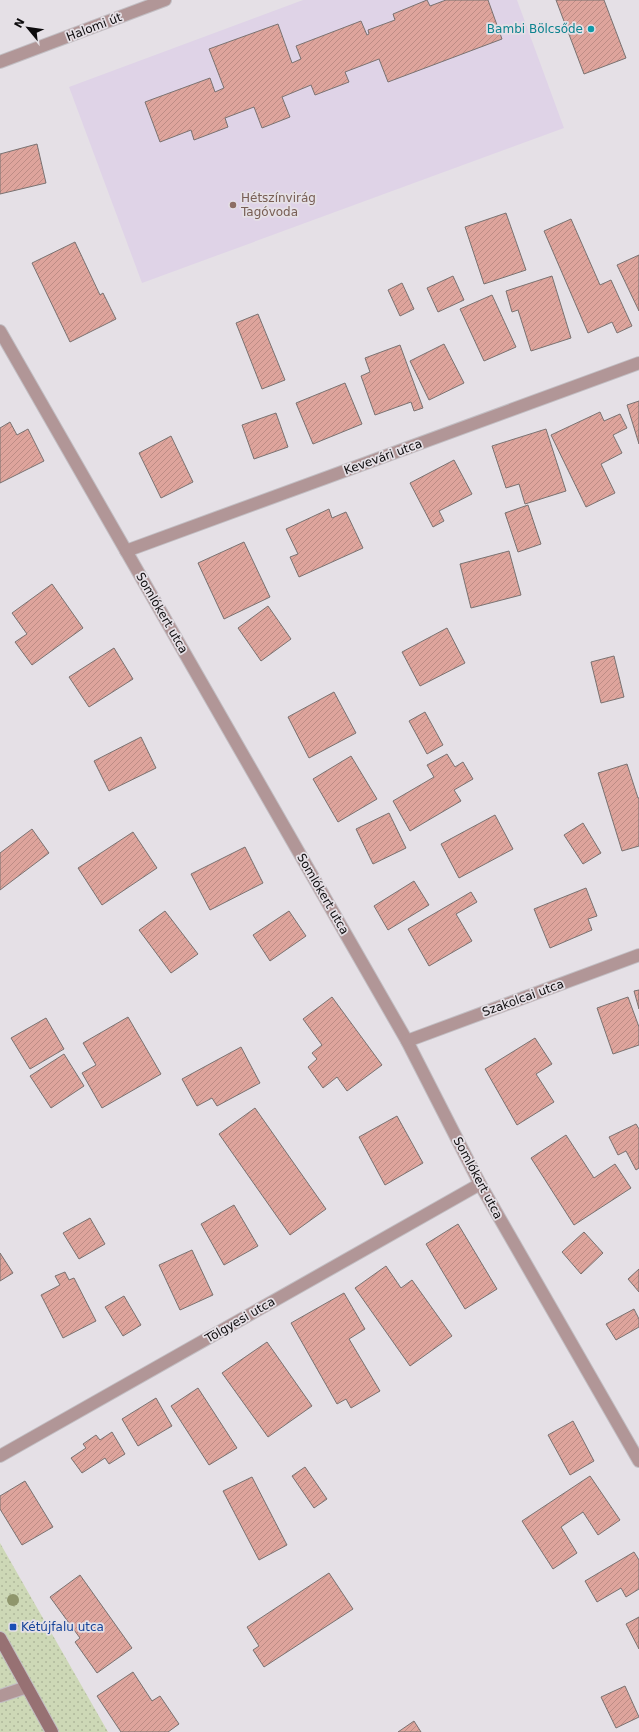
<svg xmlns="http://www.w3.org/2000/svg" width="639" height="1732" viewBox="0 0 639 1732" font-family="'DejaVu Sans',sans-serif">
<defs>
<pattern id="grass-dots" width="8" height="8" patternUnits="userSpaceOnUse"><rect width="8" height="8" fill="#cdd8b6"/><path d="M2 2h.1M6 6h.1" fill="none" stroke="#afb89b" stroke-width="1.8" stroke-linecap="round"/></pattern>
<pattern id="building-hatch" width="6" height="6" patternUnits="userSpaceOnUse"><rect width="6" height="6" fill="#dea49c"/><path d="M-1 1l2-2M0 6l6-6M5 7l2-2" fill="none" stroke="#bd8c85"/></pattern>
</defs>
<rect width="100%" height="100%" fill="#e5e0e6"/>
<path fill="#dfd3e7" d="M303,0H517L564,128L142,283L69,87Z"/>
<path fill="url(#grass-dots)" d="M0,1543L108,1732H0Z"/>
<g fill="url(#building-hatch)" stroke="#7a7271">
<path d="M427,0L430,6L446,0H488L502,39L388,82L379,59L345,72L349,82L315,95L311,85L282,97L290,117L262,128L254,107L225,118L228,127L194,140L191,130L160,142L145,102L210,78L215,92L224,88L209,49L278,24L292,63L301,59L296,46L361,21L367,35L369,34L368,30L395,20L393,14Z"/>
<path d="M556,0H604L626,58L584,74Z"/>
<path d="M37,144L46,183L0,194V154Z"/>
<path d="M506,213L526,270L484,284L465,227Z"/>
<path d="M571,219L600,285L611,280L632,326L617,333L612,322L588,333L544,231Z"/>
<path d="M75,242L100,295L103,293L116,319L70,342L32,263Z"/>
<path d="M639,255V311L617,265Z"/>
<path d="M453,276L464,300L438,312L427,288Z"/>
<path d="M552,276L571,338L531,351L518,310L512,312L506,291Z"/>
<path d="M402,283L414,309L400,316L388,290Z"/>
<path d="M492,295L516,347L484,361L460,309Z"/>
<path d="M258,314L285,380L262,389L236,323Z"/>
<path d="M444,344L464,383L429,400L410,361Z"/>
<path d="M400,345L423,408L414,411L411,402L375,415L361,376L370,372L365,358Z"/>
<path d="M345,383L362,424L313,444L296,403Z"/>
<path d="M639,401V444L627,405Z"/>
<path d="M600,412L604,421L620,414L627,428L613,435L622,453L601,464L615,493L586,507L551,435Z"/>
<path d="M276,413L288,447L254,459L242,425Z"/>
<path d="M10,422L17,435L28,429L44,461L0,483V428Z"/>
<path d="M546,429L566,491L525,504L519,484L506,488L492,446Z"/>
<path d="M171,436L193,482L161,498L139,453Z"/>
<path d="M454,460L472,494L439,511L444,521L433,527L410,483Z"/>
<path d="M528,505L541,544L518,552L505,513Z"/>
<path d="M329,509L332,518L346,512L363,548L299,577L290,557L298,554L286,529Z"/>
<path d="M244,542L270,597L224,619L198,563Z"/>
<path d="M509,551L521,595L471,608L460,564Z"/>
<path d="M52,584L83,628L32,665L15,642L27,634L12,613Z"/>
<path d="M268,606L291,639L261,661L238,628Z"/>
<path d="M447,628L465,663L420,686L402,652Z"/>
<path d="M114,648L133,679L89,707L69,677Z"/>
<path d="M614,656L624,697L601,703L591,662Z"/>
<path d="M334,692L356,733L309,758L288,717Z"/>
<path d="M425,712L443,745L427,754L409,721Z"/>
<path d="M141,737L156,768L109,791L94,761Z"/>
<path d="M447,754L455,767L463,762L473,779L454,790L461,801L410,831L393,801L434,777L427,765Z"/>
<path d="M351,756L377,799L338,822L313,779Z"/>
<path d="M627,764L638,798H639V846L622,851L598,773Z"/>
<path d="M389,813L406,848L373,864L356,829Z"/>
<path d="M495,815L513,849L459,878L441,844Z"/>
<path d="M583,823L601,853L583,864L564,835Z"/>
<path d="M32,829L49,853L0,890V853Z"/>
<path d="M133,832L157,868L102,905L78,868Z"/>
<path d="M245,847L263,883L210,910L191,874Z"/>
<path d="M414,881L429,905L388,930L374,906Z"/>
<path d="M586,888L597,916L588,919L592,930L550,948L534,909Z"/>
<path d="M471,892L477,902L456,914L472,941L429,966L408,929Z"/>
<path d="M165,911L198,954L171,973L139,930Z"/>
<path d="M289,911L306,936L270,961L253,935Z"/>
<path d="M639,990V1009L634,991Z"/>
<path d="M332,997L382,1065L347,1091L337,1077L323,1088L308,1067L317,1059L312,1053L322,1045L303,1019Z"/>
<path d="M628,997L639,1027V1045L613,1054L597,1008Z"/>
<path d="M128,1017L161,1074L102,1108L82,1073L96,1065L83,1043Z"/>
<path d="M46,1018L64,1049L30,1069L11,1038Z"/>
<path d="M535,1038L552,1064L536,1074L554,1102L517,1125L485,1069Z"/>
<path d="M241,1047L260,1083L217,1106L212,1098L197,1106L182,1079Z"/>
<path d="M64,1054L84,1086L51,1108L30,1076Z"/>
<path d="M255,1108L326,1209L290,1235L219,1134Z"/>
<path d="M397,1116L423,1163L385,1185L359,1137Z"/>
<path d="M636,1124L639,1129V1168L636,1170L626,1151L618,1155L609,1137Z"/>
<path d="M566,1135L594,1178L615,1164L631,1188L574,1225L531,1158Z"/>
<path d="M234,1205L258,1246L224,1265L201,1224Z"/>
<path d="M90,1218L105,1244L79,1259L63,1233Z"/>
<path d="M458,1224L497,1289L465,1309L426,1244Z"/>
<path d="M584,1232L603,1253L581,1274L562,1252Z"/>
<path d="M192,1250L213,1295L180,1310L159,1265Z"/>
<path d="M0,1253L13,1273L0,1281Z"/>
<path d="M386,1266L401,1288L412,1280L452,1336L410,1366L355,1288Z"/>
<path d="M639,1269V1292L628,1279Z"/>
<path d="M65,1272L69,1280L74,1278L96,1321L63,1338L41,1295L60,1285L55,1276Z"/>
<path d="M344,1293L365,1329L349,1339L380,1391L351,1408L346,1399L337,1404L291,1323Z"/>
<path d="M124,1296L141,1325L123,1336L105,1307Z"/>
<path d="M634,1309L639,1319V1327L616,1340L606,1324Z"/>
<path d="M267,1342L312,1406L268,1437L222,1373Z"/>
<path d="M198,1388L237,1448L209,1465L171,1406Z"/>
<path d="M156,1398L172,1426L138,1446L122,1419Z"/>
<path d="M573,1421L594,1461L570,1475L548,1435Z"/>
<path d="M112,1432L125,1454L109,1464L105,1458L82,1473L71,1458L86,1448L83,1444L96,1435L100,1440Z"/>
<path d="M305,1467L327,1499L314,1508L292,1476Z"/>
<path d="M590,1476L620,1520L598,1535L583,1512L561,1527L577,1553L553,1569L522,1521Z"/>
<path d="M252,1477L287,1545L259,1560L223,1491Z"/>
<path d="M25,1481L53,1527L22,1545L0,1509V1496Z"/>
<path d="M634,1552L639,1560V1589L626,1597L621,1588L597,1602L585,1581Z"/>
<path d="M329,1573L353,1609L264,1667L253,1650L259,1646L247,1627Z"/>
<path d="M80,1575L132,1648L97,1673L75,1642L80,1638L50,1597Z"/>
<path d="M639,1617V1649L626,1624Z"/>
<path d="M133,1672L152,1701L160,1696L179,1724L168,1732H121L97,1696Z"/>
<path d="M625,1686L639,1717L616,1728L601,1697Z"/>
<path d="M414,1721L421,1732H398Z"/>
</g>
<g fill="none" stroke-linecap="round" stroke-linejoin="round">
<defs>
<g id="street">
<path d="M0,62L165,0"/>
<path d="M0,331L407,1041L480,1184L639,1461"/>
<path d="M126,551L639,363"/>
<path d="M407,1041L639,955"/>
<path d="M0,1456L480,1184"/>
<path d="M0,1696L27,1687"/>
</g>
<path id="secondary" d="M0,1638L52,1732"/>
</defs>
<use href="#street" stroke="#c2bec3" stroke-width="14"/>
<use href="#secondary" stroke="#c2bec3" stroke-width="14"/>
<use href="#street" stroke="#b19697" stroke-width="12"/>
<use href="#secondary" stroke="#977173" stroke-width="12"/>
</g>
<circle fill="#8f966c" cx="13" cy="1600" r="6"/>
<circle fill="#0f9aa8" stroke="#e5e0e6" stroke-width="1.5" cx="591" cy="29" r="4"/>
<circle fill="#8d6e63" stroke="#e5e0e6" stroke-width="1.5" cx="233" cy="205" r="4"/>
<rect fill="#1a4fb4" stroke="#e5e0e6" stroke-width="1.5" x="9" y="1623" width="8" height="8" rx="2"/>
<g text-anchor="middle" stroke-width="3.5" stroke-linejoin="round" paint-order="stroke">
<g font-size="12" fill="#0d0b0d" stroke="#e5e0e6">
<text transform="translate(94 27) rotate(-21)" y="4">Halomi út</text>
<text transform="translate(383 457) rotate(-20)" y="4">Kevevári utca</text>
<text transform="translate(162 613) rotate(60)" y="4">Somlókert utca</text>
<text transform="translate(323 894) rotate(60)" y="4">Somlókert utca</text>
<text transform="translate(523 998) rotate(-20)" y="4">Szakolcai utca</text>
<text transform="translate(478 1178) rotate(62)" y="4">Somlókert utca</text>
<text transform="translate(240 1320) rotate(-30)" y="4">Tölgyesi utca</text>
</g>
<g font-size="12" fill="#0d838f" stroke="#e5e0e6" text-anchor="end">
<text x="583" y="33">Bambi Bölcsőde</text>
</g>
<g font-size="12" fill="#785e54" stroke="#e5e0e6" text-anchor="start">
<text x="241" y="202">Hétszínvirág<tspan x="241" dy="14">Tagóvoda</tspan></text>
</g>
<g font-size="12" fill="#164399" stroke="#e5e0e6" text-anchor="start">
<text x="21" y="1631">Kétújfalu utca</text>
</g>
</g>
<g transform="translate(28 28) rotate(299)" stroke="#e5e0e6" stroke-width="3" paint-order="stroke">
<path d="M0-3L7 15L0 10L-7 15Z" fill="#0d0b0d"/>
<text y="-6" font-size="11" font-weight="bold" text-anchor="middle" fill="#0d0b0d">N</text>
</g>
</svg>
